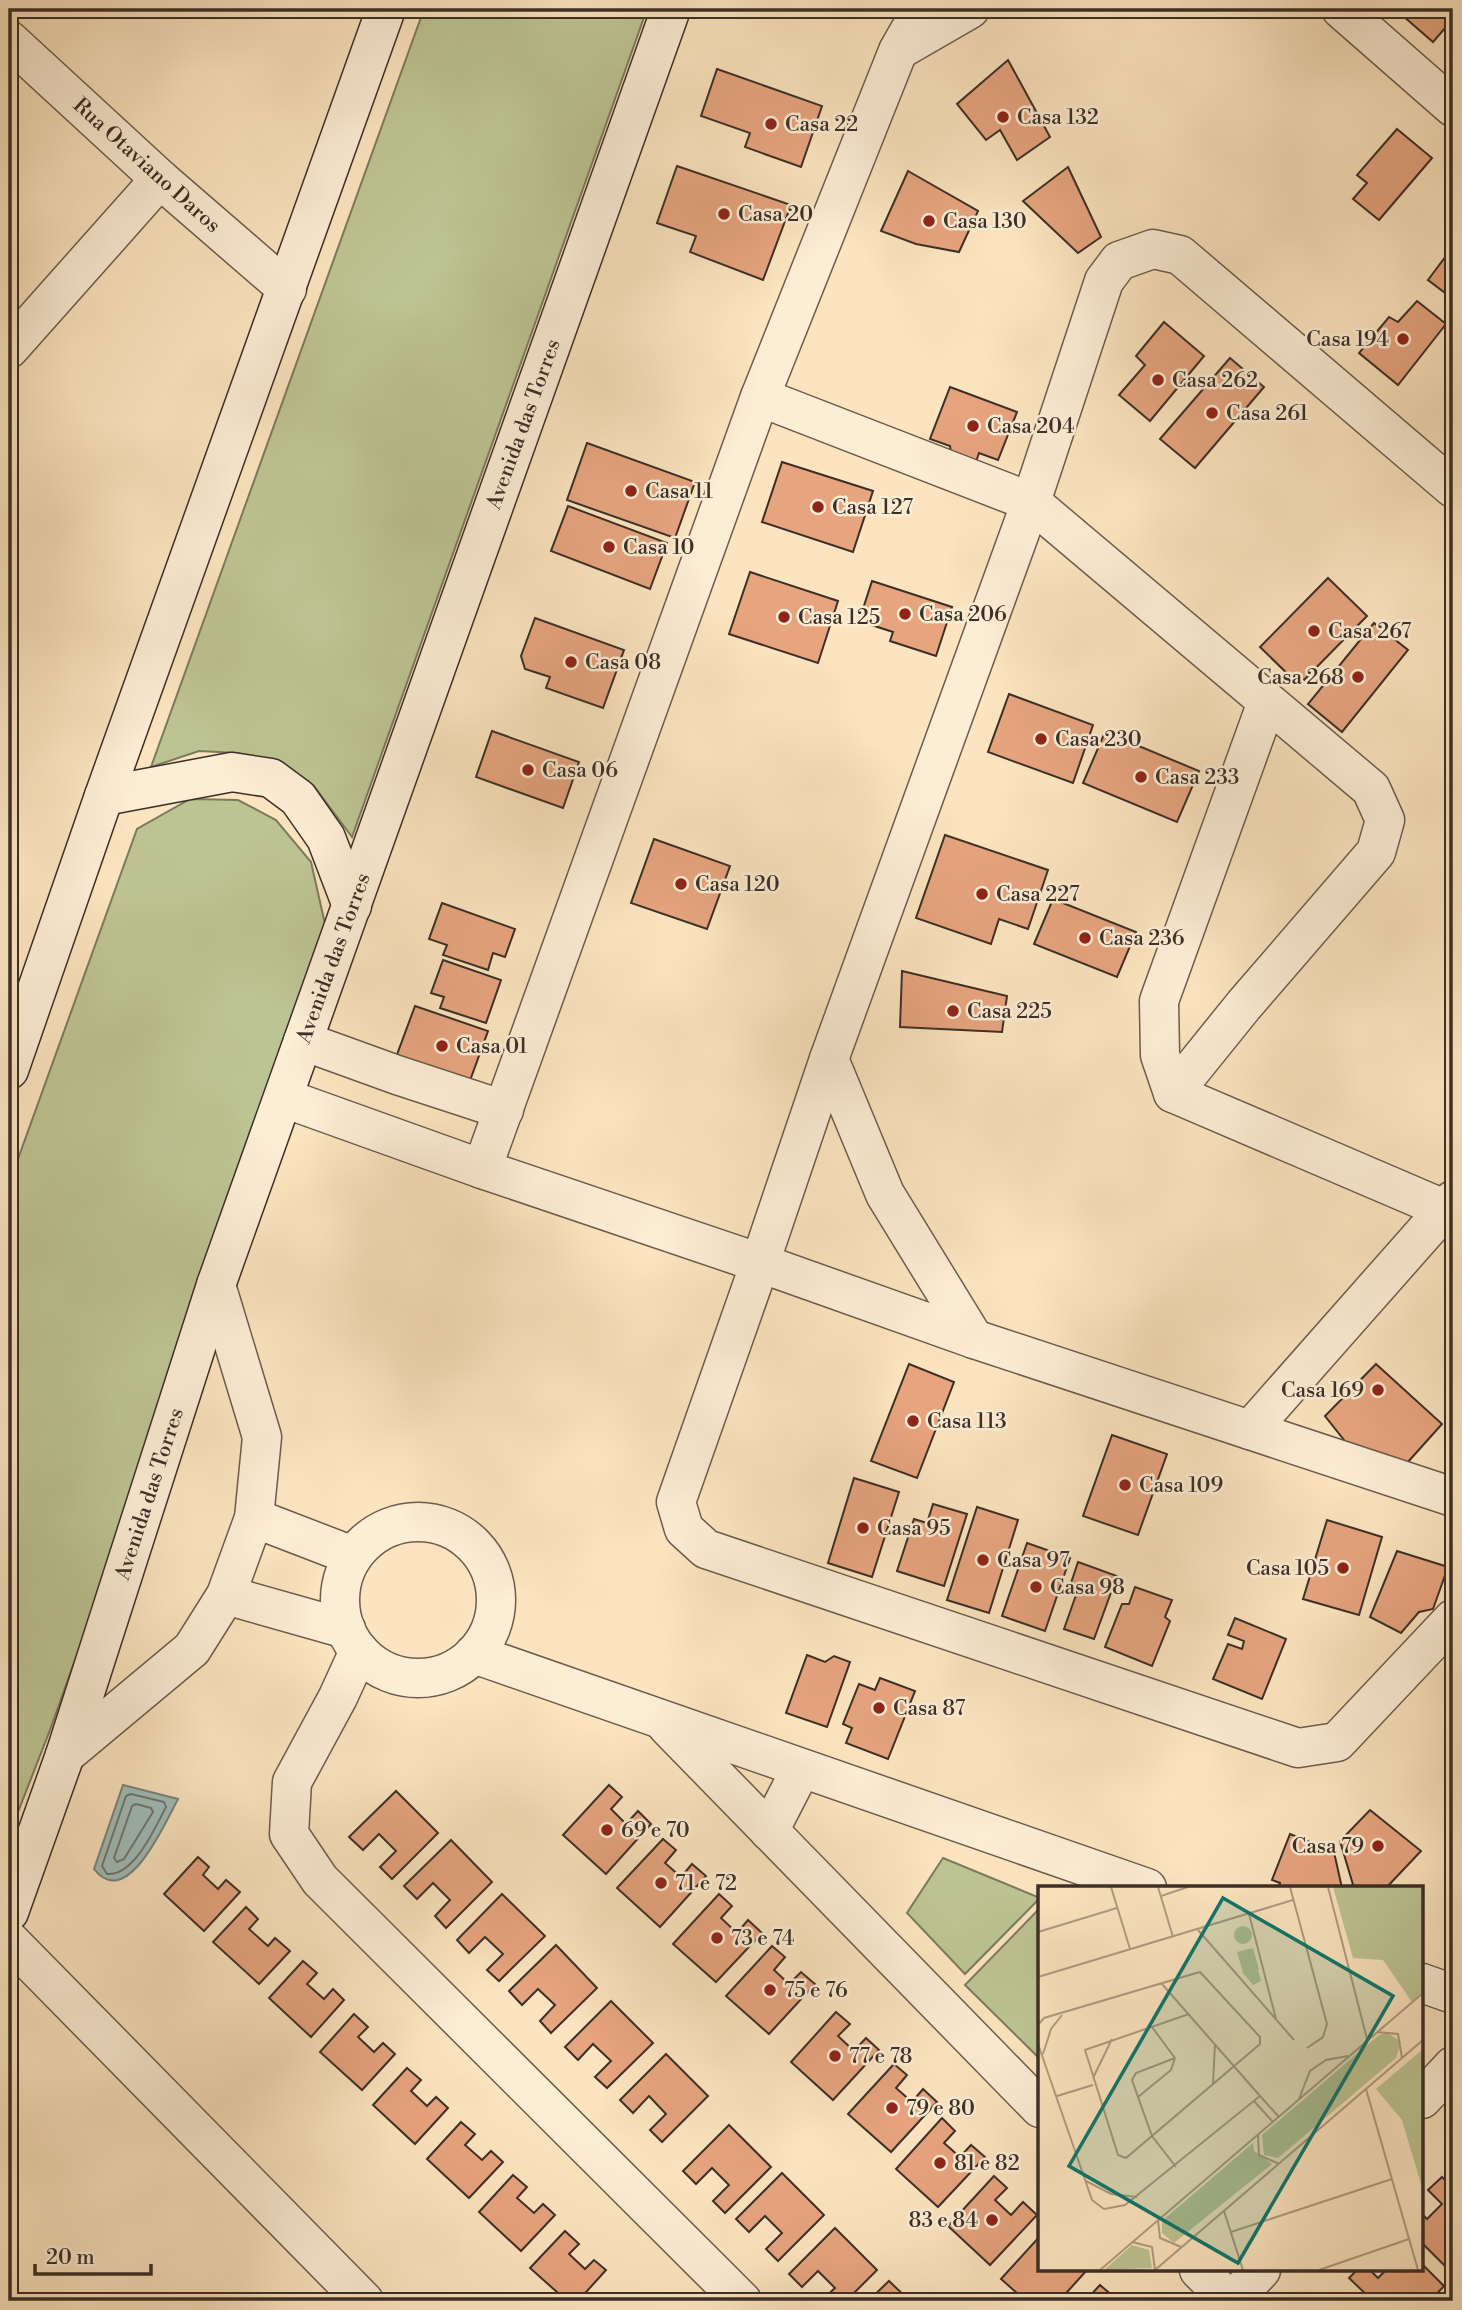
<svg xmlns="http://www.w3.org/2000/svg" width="1462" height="2310" viewBox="0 0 1462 2310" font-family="'Libre Bodoni',serif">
<rect width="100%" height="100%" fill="#fbe4bf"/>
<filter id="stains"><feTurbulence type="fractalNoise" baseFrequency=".00286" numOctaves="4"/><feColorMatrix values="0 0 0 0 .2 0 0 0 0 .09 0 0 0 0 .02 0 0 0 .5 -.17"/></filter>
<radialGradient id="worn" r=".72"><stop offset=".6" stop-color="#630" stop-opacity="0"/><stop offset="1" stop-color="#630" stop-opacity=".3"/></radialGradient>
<g fill="#bdc493" stroke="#7c7a5d" stroke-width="2">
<path d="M424,9H647L352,837L314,786L276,763L237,753L199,751L151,767Z"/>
<path d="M190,799L238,800L276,820L311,862L325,924L100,1590L50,1730L9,1835V1184L137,829Z"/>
<path d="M943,1858L1040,1898L965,1974L907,1913Z"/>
<path d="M1040,1908V2059L965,1985Z"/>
</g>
<path fill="#a0bdb9" stroke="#78847f" stroke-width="2" d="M123,1785L178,1799C165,1823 127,1912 94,1869Z"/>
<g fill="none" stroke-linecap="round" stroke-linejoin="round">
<g stroke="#6e7670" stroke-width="2">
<path d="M131,1794L164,1802L166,1807C155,1828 134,1876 107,1874L102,1866L126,1796Z"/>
<path d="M136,1804L151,1808L153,1812L124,1859L117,1862L114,1858L132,1806Z"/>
</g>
</g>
<g fill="#e6a47f" stroke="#3c2f27" stroke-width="2">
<path d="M1395,9H1453V19L1433,42Z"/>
<path d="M1008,60L1050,137L1017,160L1000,130L986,140L957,104Z"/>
<path d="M717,69L822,106L801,167L745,147L750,133L701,116Z"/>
<path d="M1397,129L1432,158L1379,220L1353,199L1367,183L1357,175Z"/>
<path d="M677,166L791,205L763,280L690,252L696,236L657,223Z"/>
<path d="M1068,167L1101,237L1078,253L1023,201Z"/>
<path d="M908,171L978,211L959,252L916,244L881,231Z"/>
<path d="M1446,256L1453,262V299L1428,280Z"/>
<path d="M1417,301L1446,324L1398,385L1359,353L1389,317L1398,322Z"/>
<path d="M1164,322L1204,356L1150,421L1119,395L1145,365L1136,356Z"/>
<path d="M1230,358L1264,387L1195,468L1160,439Z"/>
<path d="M950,387L1017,412L998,460L979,453L976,462L951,453L950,446L930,439Z"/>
<path d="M587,443L695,482L675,538L567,500Z"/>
<path d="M782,462L873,491L853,552L762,522Z"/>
<path d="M568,506L667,543L650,589L551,551Z"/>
<path d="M750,572L838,601L818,663L729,634Z"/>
<path d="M1328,578L1367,616L1299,685L1260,647Z"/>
<path d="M872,581L952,607L936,656L890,641L893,632L859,621Z"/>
<path d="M535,618L624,650L603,708L546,688L550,677L525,669L521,656Z"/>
<path d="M1374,623L1408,650L1342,732L1308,704Z"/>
<path d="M1009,694L1093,725L1073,783L988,752Z"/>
<path d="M492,731L579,762L563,808L476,777Z"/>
<path d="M1105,732L1199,771L1177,822L1083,783Z"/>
<path d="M945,835L1048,870L1028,929L999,919L991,944L916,918Z"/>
<path d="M654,839L730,866L707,929L631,903Z"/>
<path d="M1053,899L1136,932L1117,977L1034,944Z"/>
<path d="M442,903L515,929L505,957L493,953L488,970L443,955L447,945L429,939Z"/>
<path d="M443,960L501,980L486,1023L440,1008L444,997L431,993Z"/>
<path d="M902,971L1007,996L1002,1032L900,1027Z"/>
<path d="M415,1006L488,1031L468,1086L395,1060Z"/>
<path d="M909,1364L954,1382L917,1478L871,1461Z"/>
<path d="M1376,1364L1442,1424L1407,1463L1348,1445L1325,1416Z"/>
<path d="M1112,1435L1167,1454L1138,1535L1083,1516Z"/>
<path d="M854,1478L899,1492L872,1577L828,1563Z"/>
<path d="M933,1504L967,1514L944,1586L897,1571L914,1519L927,1523Z"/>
<path d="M977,1507L1018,1520L989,1613L947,1600Z"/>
<path d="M1327,1520L1382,1537L1359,1615L1303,1599Z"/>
<path d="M1027,1543L1070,1558L1045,1631L1002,1616Z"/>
<path d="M1397,1551L1448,1567L1433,1609L1419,1612L1401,1633L1370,1617Z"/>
<path d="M1078,1562L1117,1576L1094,1639L1064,1629L1076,1595L1068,1592Z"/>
<path d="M1135,1587L1172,1600L1165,1617L1170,1621L1152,1666L1105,1647L1122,1604H1129Z"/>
<path d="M1235,1618L1286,1639L1262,1699L1213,1679L1228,1644L1242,1649L1244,1641L1228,1635Z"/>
<path d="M807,1655L825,1662L834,1656L850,1662L827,1727L786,1713Z"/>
<path d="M880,1678L915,1691L888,1759L846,1743L852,1728L843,1724L859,1684L875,1690Z"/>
<path d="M609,1785L622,1797L611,1809L626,1824L638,1811L651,1824L606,1874L563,1835Z"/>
<path d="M396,1791L438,1833L392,1879L380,1867L396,1851L379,1834L363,1850L349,1837Z"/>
<path d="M1370,1810L1421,1851L1386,1888H1354L1340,1841Z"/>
<path d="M1290,1834L1334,1852L1342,1888H1279L1280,1883L1272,1880Z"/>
<path d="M663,1839L676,1850L665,1863L681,1877L692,1864L706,1876L660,1927L617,1888Z"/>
<path d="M451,1840L492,1882L446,1928L435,1916L450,1900L433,1883L417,1899L404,1886Z"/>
<path d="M198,1857L209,1867L203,1875L218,1889L226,1880L240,1892L204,1931L164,1894Z"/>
<path d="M502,1894L545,1936L499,1981L487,1970L503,1954L485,1937L469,1953L457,1940Z"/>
<path d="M719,1894L732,1906L721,1918L737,1933L748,1920L762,1933L716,1982L673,1944Z"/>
<path d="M246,1907L258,1919L249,1929L268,1946L275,1938L290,1951L259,1984L213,1942Z"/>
<path d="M556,1945L597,1988L551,2033L540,2021L555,2005L538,1989L522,2005L509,1991Z"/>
<path d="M772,1946L785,1957L774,1970L789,1984L801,1972L815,1984L769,2034L726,1996Z"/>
<path d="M303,1961L317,1973L307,1984L324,1999L333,1989L344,2000L311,2037L269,1998Z"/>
<path d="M611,2001L653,2043L607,2088L595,2077L611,2061L593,2044L578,2060L565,2047Z"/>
<path d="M836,2012L850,2024L838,2036L854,2051L866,2038L879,2050L833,2100L791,2062Z"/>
<path d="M354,2014L368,2027L358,2037L374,2052L383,2043L395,2054L362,2090L320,2052Z"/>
<path d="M666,2054L708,2096L662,2142L650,2130L666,2114L649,2096L633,2113L620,2100Z"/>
<path d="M894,2064L907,2075L896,2088L912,2102L923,2089L937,2102L891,2152L848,2114Z"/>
<path d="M407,2068L421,2080L411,2091L427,2106L436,2097L448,2108L415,2144L373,2105Z"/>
<path d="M942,2118L955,2131L944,2143L960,2157L971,2145L985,2157L938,2207L896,2169Z"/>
<path d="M461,2122L475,2134L465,2145L482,2160L491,2151L503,2162L469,2198L427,2159Z"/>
<path d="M729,2125L771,2167L725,2213L713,2201L729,2185L712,2168L696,2184L683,2171Z"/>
<path d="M782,2173L824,2215L778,2261L766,2249L782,2233L765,2216L749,2232L736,2219Z"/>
<path d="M513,2175L527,2187L517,2198L534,2213L543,2204L555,2215L521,2251L479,2212Z"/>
<path d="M994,2176L1007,2188L995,2200L1011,2215L1023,2202L1037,2215L990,2265L948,2226Z"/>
<path d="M1442,2177L1453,2188V2268L1450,2271L1422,2243V2214L1427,2219L1442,2204L1428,2190Z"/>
<path d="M835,2228L877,2270L846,2301H821L835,2288L818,2271L802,2287L789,2274Z"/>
<path d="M565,2231L579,2244L569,2254L585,2269L594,2260L606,2270L578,2301H567L530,2268Z"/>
<path d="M1040,2236V2270H1087L1059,2301H1026L1001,2279Z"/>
<path d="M1422,2264L1444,2286L1430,2301H1373L1349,2278L1357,2270H1370L1378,2278L1386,2270H1422Z"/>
<path d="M889,2281L910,2301H868Z"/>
<path d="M1100,2285L1114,2297L1110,2301H1085Z"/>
</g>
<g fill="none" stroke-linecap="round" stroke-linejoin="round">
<defs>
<g id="street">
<path d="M922,9L898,51L760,397L482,1169L760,1263L974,1339L1453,1497"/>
<path d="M1341,9L1453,107"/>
<path d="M9,40L160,179L287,289"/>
<path d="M899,50L970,9"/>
<path d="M9,349L160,179"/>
<path d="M760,397L1031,502L1371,789L1385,820L1376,852L1244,1005L1173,1093"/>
<path d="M1453,488L1180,255L1153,249L1119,261L1104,281L1031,502L829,1059L760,1263L676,1502L684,1529L706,1549L1298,1748L1337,1742L1453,1619"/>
<path d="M1267,702L1159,1001L1160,1055L1173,1093L1444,1209"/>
<path d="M303,1041L397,1075L504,1110"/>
<path d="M829,1059L885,1194L974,1339"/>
<path d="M284,1098L482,1169"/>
<path d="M1250,1430L1453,1200"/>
<path d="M254,1518L353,1556"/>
<circle cx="418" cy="1600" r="78"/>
<path d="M226,1595L346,1629"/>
<path d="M359,1651L338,1697L292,1782L289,1834L320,1880L742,2301"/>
<path d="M474,1654L1147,1888"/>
<path d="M667,1726L1040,2108"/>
<path d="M65,1755L192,1649L226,1595L254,1518L262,1437L216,1285"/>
<path d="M769,1831L801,1769"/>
<path d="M9,1940L364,2301"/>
<path d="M1422,1983L1453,1994"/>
<path d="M1422,2099L1453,2066"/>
<path d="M1199,2270L1230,2301"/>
<path d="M1232,2301L1261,2270"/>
</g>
<g id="secondary">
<path d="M104,796L232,772L271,778L298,798L326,838L352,906"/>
<path d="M9,1070L104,796L386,9"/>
<path d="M9,1912L65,1755L216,1285L671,9"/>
</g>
</defs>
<use href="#street" stroke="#6c5c4d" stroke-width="41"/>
<use href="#secondary" stroke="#3c2f27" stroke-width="41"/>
<use href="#street" stroke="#fcedd5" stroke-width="38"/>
<use href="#secondary" stroke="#fcedd5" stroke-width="38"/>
</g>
<g fill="#8f2418" stroke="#fcedd5" stroke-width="2.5">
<circle cx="1003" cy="117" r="7"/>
<circle cx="771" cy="124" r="7"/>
<circle cx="724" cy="214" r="7"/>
<circle cx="929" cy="221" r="7"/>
<circle cx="1403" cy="339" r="7"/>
<circle cx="1158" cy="380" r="7"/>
<circle cx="1212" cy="413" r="7"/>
<circle cx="973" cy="426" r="7"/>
<circle cx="631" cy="491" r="7"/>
<circle cx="818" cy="507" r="7"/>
<circle cx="609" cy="547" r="7"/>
<circle cx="905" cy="614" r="7"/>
<circle cx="784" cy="617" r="7"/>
<circle cx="1314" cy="631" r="7"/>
<circle cx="571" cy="662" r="7"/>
<circle cx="1358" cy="677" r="7"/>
<circle cx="1041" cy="739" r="7"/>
<circle cx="528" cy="770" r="7"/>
<circle cx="1141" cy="777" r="7"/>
<circle cx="681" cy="884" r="7"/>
<circle cx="982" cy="894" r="7"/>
<circle cx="1085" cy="938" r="7"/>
<circle cx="953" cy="1011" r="7"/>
<circle cx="442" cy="1046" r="7"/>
<circle cx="1378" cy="1390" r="7"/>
<circle cx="913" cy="1421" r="7"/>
<circle cx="1125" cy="1485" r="7"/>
<circle cx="863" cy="1528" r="7"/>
<circle cx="983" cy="1560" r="7"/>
<circle cx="1343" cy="1568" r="7"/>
<circle cx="1036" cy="1587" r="7"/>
<circle cx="879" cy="1708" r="7"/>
<circle cx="607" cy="1830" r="7"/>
<circle cx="1378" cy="1846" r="7"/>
<circle cx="661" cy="1883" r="7"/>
<circle cx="717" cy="1938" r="7"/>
<circle cx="770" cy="1990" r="7"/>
<circle cx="835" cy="2056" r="7"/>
<circle cx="892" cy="2108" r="7"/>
<circle cx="940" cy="2163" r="7"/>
<circle cx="992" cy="2220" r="7"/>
</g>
<g text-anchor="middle" stroke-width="5" stroke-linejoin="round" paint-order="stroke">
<g font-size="21" fill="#3c2f27" stroke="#fcedd5" text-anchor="start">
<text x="1017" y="124">Casa 132</text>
<text x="785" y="131">Casa 22</text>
<text x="738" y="221">Casa 20</text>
<text x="943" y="228">Casa 130</text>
<text x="1389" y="346" text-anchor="end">Casa 194</text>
<text x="1172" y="387">Casa 262</text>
<text x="1226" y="420">Casa 261</text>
<text x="987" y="433">Casa 204</text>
<text x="645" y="498">Casa 11</text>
<text x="832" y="514">Casa 127</text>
<text x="623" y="554">Casa 10</text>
<text x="919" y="621">Casa 206</text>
<text x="798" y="624">Casa 125</text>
<text x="1328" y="638">Casa 267</text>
<text x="585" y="669">Casa 08</text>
<text x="1344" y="684" text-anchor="end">Casa 268</text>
<text x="1055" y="746">Casa 230</text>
<text x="542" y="777">Casa 06</text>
<text x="1155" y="784">Casa 233</text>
<text x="695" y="891">Casa 120</text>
<text x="996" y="901">Casa 227</text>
<text x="1099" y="945">Casa 236</text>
<text x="967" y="1018">Casa 225</text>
<text x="456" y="1053">Casa 01</text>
<text x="1364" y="1397" text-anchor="end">Casa 169</text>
<text x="927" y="1428">Casa 113</text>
<text x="1139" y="1492">Casa 109</text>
<text x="877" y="1535">Casa 95</text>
<text x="997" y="1567">Casa 97</text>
<text x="1329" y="1575" text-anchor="end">Casa 105</text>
<text x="1050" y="1594">Casa 98</text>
<text x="893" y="1715">Casa 87</text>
<text x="621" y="1837">69 e 70</text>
<text x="1364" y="1853" text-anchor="end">Casa 79</text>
<text x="675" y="1890">71 e 72</text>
<text x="731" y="1945">73 e 74</text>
<text x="784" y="1997">75 e 76</text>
<text x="849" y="2063">77 e 78</text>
<text x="906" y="2115">79 e 80</text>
<text x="954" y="2170">81 e 82</text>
<text x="978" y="2227" text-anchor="end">83 e 84</text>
</g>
<g font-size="21" fill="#3c2f27" stroke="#fcedd5">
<text transform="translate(147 165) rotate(42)" y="7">Rua Otaviano Daros</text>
<text transform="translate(523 424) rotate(-70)" y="7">Avenida das Torres</text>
<text transform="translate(333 958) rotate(-70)" y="7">Avenida das Torres</text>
<text transform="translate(149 1494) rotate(-72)" y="7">Avenida das Torres</text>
</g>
</g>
<g transform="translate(1038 1886)">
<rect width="385" height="385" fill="#fbe4bf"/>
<path d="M295,1H385V107L374,116L345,74L315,72ZM196 49a9 9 0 1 1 18 0a9 9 0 1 1-18 0ZM215,62L221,83L216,85L220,84L223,95L215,99L205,87L199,66ZM350,147L363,156L358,172L240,272L226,269L224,249L341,149ZM385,163V305L364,234L338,203ZM215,257L216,265L234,278L136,357L124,347V335ZM94,359L111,364L114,382L66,384Z" fill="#bdc493"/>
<path fill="none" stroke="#af9c82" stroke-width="2" d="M73,1L92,63M120,1L135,51M252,1L289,138L285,151L269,162M290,1L329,153M123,10L150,1M211,28L238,133M160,44L256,154M0,46L79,22M0,91L255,14M0,139L6,132L162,86L222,151V158L88,272L80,269L47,164L151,128M114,141L137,172M339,146L360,148L364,172M0,158L54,314L66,323L87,319L222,210L124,98M5,168L13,143L24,129M137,172L98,187L94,194L114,250L138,281M55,192L74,153M175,198L177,158M328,203L380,384M19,210L55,199M222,210L241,231M100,211L133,184L137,172M261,213L272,185L288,174L310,170M216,215L235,236M220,249L221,269L241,278M48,295L73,308L99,311M186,325L205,384M120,334L122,352L143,361M193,346L354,293M94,356L114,361L117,384M62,384L385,107M117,384L385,154M281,384L371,353"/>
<path fill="#0f766e" fill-opacity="0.15" stroke="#0f766e" stroke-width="3.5" d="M185,12L355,110L200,377L31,280Z"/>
<rect width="385" height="385" fill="none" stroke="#3c2f27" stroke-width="3.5"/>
</g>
<rect width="1462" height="2310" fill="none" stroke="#fbe4bf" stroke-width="35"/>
<rect x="10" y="10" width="1441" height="2289" fill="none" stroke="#3c2f27" stroke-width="3.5"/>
<rect x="18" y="18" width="1427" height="2275" fill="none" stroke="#3c2f27" stroke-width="2"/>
<path d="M35 2264v10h116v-10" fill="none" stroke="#3c2f27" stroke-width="3.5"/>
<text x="46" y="2264" font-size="21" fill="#3c2f27" stroke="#fcedd5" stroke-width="5" paint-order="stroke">20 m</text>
<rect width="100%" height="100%" filter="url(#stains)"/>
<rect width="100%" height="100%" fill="url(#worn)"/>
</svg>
